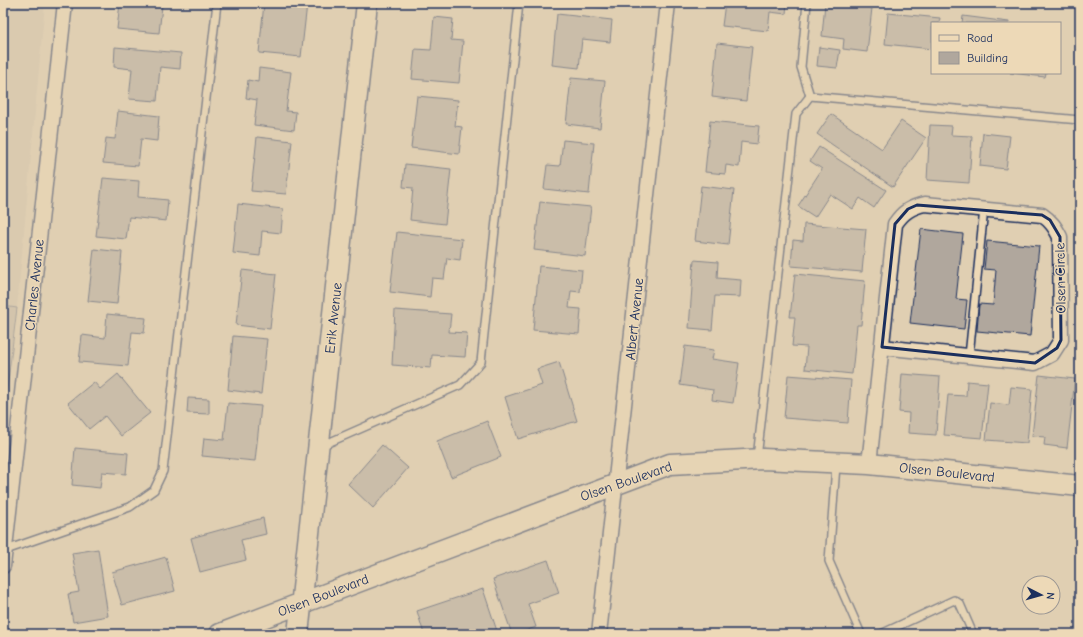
<svg xmlns="http://www.w3.org/2000/svg" width="1083" height="637" viewBox="0 0 1083 637" font-family="'Comic Neue',sans-serif">
<rect width="100%" height="100%" fill="#e0cfb2"/>
<filter id="ink" filterUnits="userSpaceOnUse"><feTurbulence type="fractalNoise" baseFrequency=".025" numOctaves="2"/><feDisplacementMap in="SourceGraphic" scale="8" xChannelSelector="R" yChannelSelector="G"/><feConvolveMatrix kernelMatrix="1 2 1 2 8 2 1 2 1" color-interpolation-filters="sRGB"/></filter>
<g filter="url(#ink)">
<path fill="#d2c3ac" d="M3,3H45L17,308L3,306Z"/>
<path fill="#c3b7a5" stroke="#6f7382" d="M3,306L17,308L3,422Z"/>
<g fill="#b0a79d" stroke="#1b2f5e">
<path d="M120,3H142L162,6L159,33L117,29Z"/>
<path d="M264,3L307,4L301,57L259,53Z"/>
<path d="M582,3H614L613,9L582,5Z"/>
<path d="M725,3H787L786,14L770,12L768,31L722,26Z"/>
<path d="M825,3L872,8L867,52L843,49L844,39L822,36Z"/>
<path d="M888,13L940,18L939,23H932V49L885,44Z"/>
<path d="M557,14L612,20L610,42L582,39L579,68L552,65Z"/>
<path d="M963,16L1009,22V23H962Z"/>
<path d="M434,17L453,19L451,40L463,41L459,83L412,79L415,49L431,50Z"/>
<path d="M717,43L752,47L746,101L712,97Z"/>
<path d="M115,47L181,53L180,69L160,67L157,101L129,99L132,69L114,67Z"/>
<path d="M819,47L840,50L837,68L817,66Z"/>
<path d="M259,68L291,72L286,111L296,112L294,130L254,125L257,100L246,98L248,80L258,82Z"/>
<path d="M1010,73H1046L1045,77Z"/>
<path d="M571,78L605,81L600,128L566,124Z"/>
<path d="M417,96L458,100L455,126L462,127L459,154L411,148Z"/>
<path d="M118,111L159,116L157,141L141,139L138,166L103,163L106,138L115,139Z"/>
<path d="M831,114L882,149L901,121L926,138L893,187L817,134Z"/>
<path d="M710,121L759,126L757,144L741,142L739,167L726,165L725,174L705,172Z"/>
<path d="M930,125L952,126L951,135L972,136L969,183L927,180Z"/>
<path d="M983,133L1010,136L1006,169L980,166Z"/>
<path d="M257,137L292,141L286,194L251,191Z"/>
<path d="M563,140L594,143L589,194L544,189L547,165L560,166Z"/>
<path d="M819,147L886,190L874,208L860,198L853,209L830,194L815,217L798,206L822,169L810,161Z"/>
<path d="M405,164L451,169L445,224L410,220L413,188L403,187Z"/>
<path d="M103,178L139,181L138,197L168,200L166,221L129,217L126,239L96,236Z"/>
<path d="M701,186L734,190L728,245L695,241Z"/>
<path d="M540,202L591,207L585,256L534,250Z"/>
<path d="M238,204L283,209L281,233L262,231L260,256L233,253Z"/>
<path d="M804,224L866,229L862,272L791,266L793,240L803,241Z"/>
<path d="M921,229L963,234L956,299L967,300L964,329L910,323Z"/>
<path d="M397,232L462,239L460,260L447,258L444,279L432,278L430,297L390,292Z"/>
<path d="M987,241L1039,246L1030,336L977,331L979,304L993,305L996,270L984,269Z"/>
<path d="M94,249L122,252L117,304L88,301Z"/>
<path d="M694,260L718,262L717,278L741,280L740,297L715,296L712,330L689,328Z"/>
<path d="M539,266L582,270L580,292L571,291L569,308L581,309L579,334L533,330Z"/>
<path d="M242,270L276,274L270,329L236,325Z"/>
<path d="M795,274L865,281L861,325H857L852,374L805,369L807,347L792,346L795,317H790Z"/>
<path d="M395,310L451,314L449,332L467,333L465,357L432,355L431,368L392,365Z"/>
<path d="M107,314L146,318L144,333L132,332L128,366L79,362L82,335L105,338Z"/>
<path d="M233,336L267,339L261,394L228,390Z"/>
<path d="M685,346L714,350L712,359L739,363L733,403L712,400L713,390L680,385Z"/>
<path d="M559,362L577,421L518,439L505,397L542,385L537,369Z"/>
<path d="M118,374L150,413L121,436L105,416L89,429L68,403L94,382L100,389Z"/>
<path d="M902,374L940,377L936,435L908,433L909,413L899,412Z"/>
<path d="M788,375L851,380L848,423L784,418Z"/>
<path d="M1039,375L1075,379L1067,448L1044,445L1045,437L1032,436Z"/>
<path d="M967,381L988,383L982,438L944,435L948,395L966,396Z"/>
<path d="M1011,387L1032,389L1027,443L986,440L990,403L1009,405Z"/>
<path d="M188,398L209,399V414L187,413Z"/>
<path d="M228,403L261,406L255,461L202,456L204,438L224,440Z"/>
<path d="M487,421L501,457L451,477L437,441Z"/>
<path d="M382,445L408,468L373,508L348,484Z"/>
<path d="M75,448L128,453L126,474L102,472L100,488L72,485Z"/>
<path d="M263,518L266,534L241,540L246,560L200,572L191,538Z"/>
<path d="M98,549L108,616L73,622L68,594L79,592L72,553Z"/>
<path d="M166,557L175,591L122,605L112,572Z"/>
<path d="M548,560L559,593L528,604L536,627L517,634H512L493,579Z"/>
<path d="M483,589L498,634H424L417,611Z"/>
</g>
<g fill="none" stroke-linecap="round" stroke-linejoin="round">
<defs>
<g id="lane">
<path d="M807,3L801,67L810,96"/>
<path d="M969,356L984,209"/>
<path d="M321,446L460,385L481,362L519,3"/>
<path d="M757,458L796,114L810,96L1080,120"/>
<path d="M836,465L829,561L861,634"/>
<path d="M3,551L130,507L154,490L163,471L217,3"/>
<path d="M881,634L954,600L960,604L973,634"/>
</g>
<g id="street">
<path d="M869,464L895,224C903,212 911,207 925,204L1042,215C1051,221 1055,227 1060,237L1061,340L1052,354L1035,363L882,347"/>
<path d="M3,566L65,3"/>
<path d="M599,634L668,3"/>
</g>
<g id="secondary">
<path d="M220,634L670,464L763,459L869,464L1080,486"/>
<path d="M298,634L367,3"/>
</g>
</defs>
<use href="#lane" stroke="#1b2f5e" stroke-width="10"/>
<use href="#street" stroke="#1b2f5e" stroke-width="17"/>
<use href="#secondary" stroke="#1b2f5e" stroke-width="23"/>
<use href="#lane" stroke="#edd9b7" stroke-width="7"/>
<use href="#street" stroke="#edd9b7" stroke-width="14"/>
<use href="#secondary" stroke="#edd9b7" stroke-width="20"/>
</g>
</g>
<path d="M0 0H1083V637H0ZM917,205L1042,215L1050,220L1060,237L1061,340L1057,348L1035,363L882,347L895,224L908,209Z" fill="#e0cfb2" fill-opacity=".55" fill-rule="evenodd"/>
<path fill="none" stroke="#1b2f5e" stroke-width="3" stroke-linejoin="round" d="M917,205L1042,215L1050,220L1060,237L1061,340L1057,348L1035,363L882,347L895,224L908,209Z"/>
<g text-anchor="middle" stroke-width="3" stroke-linejoin="round" paint-order="stroke">
<g font-size="14" fill="#1b2f5e" stroke="#edd9b7">
<text transform="translate(1060 278) rotate(-91)" y="5">Olsen Circle</text>
<text transform="translate(34 285) rotate(-84)" y="5">Charles Avenue</text>
<text transform="translate(333 318) rotate(-84)" y="5">Erik Avenue</text>
<text transform="translate(634 319) rotate(-84)" y="5">Albert Avenue</text>
<text transform="translate(947 472) rotate(6)" y="5">Olsen Boulevard</text>
<text transform="translate(626 481) rotate(-19)" y="5">Olsen Boulevard</text>
<text transform="translate(323 595) rotate(-21)" y="5">Olsen Boulevard</text>
</g>
</g>
<rect width="1083" height="637" fill="none" stroke="#edd9b7" stroke-width="16"/>
<rect x="8" y="8" width="1067" height="621" fill="none" stroke="#1b2f5e" stroke-width="1.5" filter="url(#ink)"/>
<rect x="931" y="22" width="130" height="52" fill="#edd9b7" stroke="#999593"/>
<rect x="939" y="35" width="20" height="6" fill="#edd9b7" stroke="#999593"/>
<text x="967" y="42" font-size="12" fill="#1b2f5e">Road</text>
<rect x="939" y="52" width="20" height="12" fill="#b0a79d" stroke="#999593"/>
<text x="967" y="62" font-size="12" fill="#1b2f5e">Building</text>
<g transform="translate(1041 595) rotate(96)"><circle r="19" fill="#edd9b7" stroke="#999593"/>
<path d="M0-3L7 15L0 10L-7 15Z" fill="#1b2f5e"/>
<text y="-6" font-size="11" font-weight="bold" text-anchor="middle" fill="#1b2f5e">N</text>
</g>
</svg>
